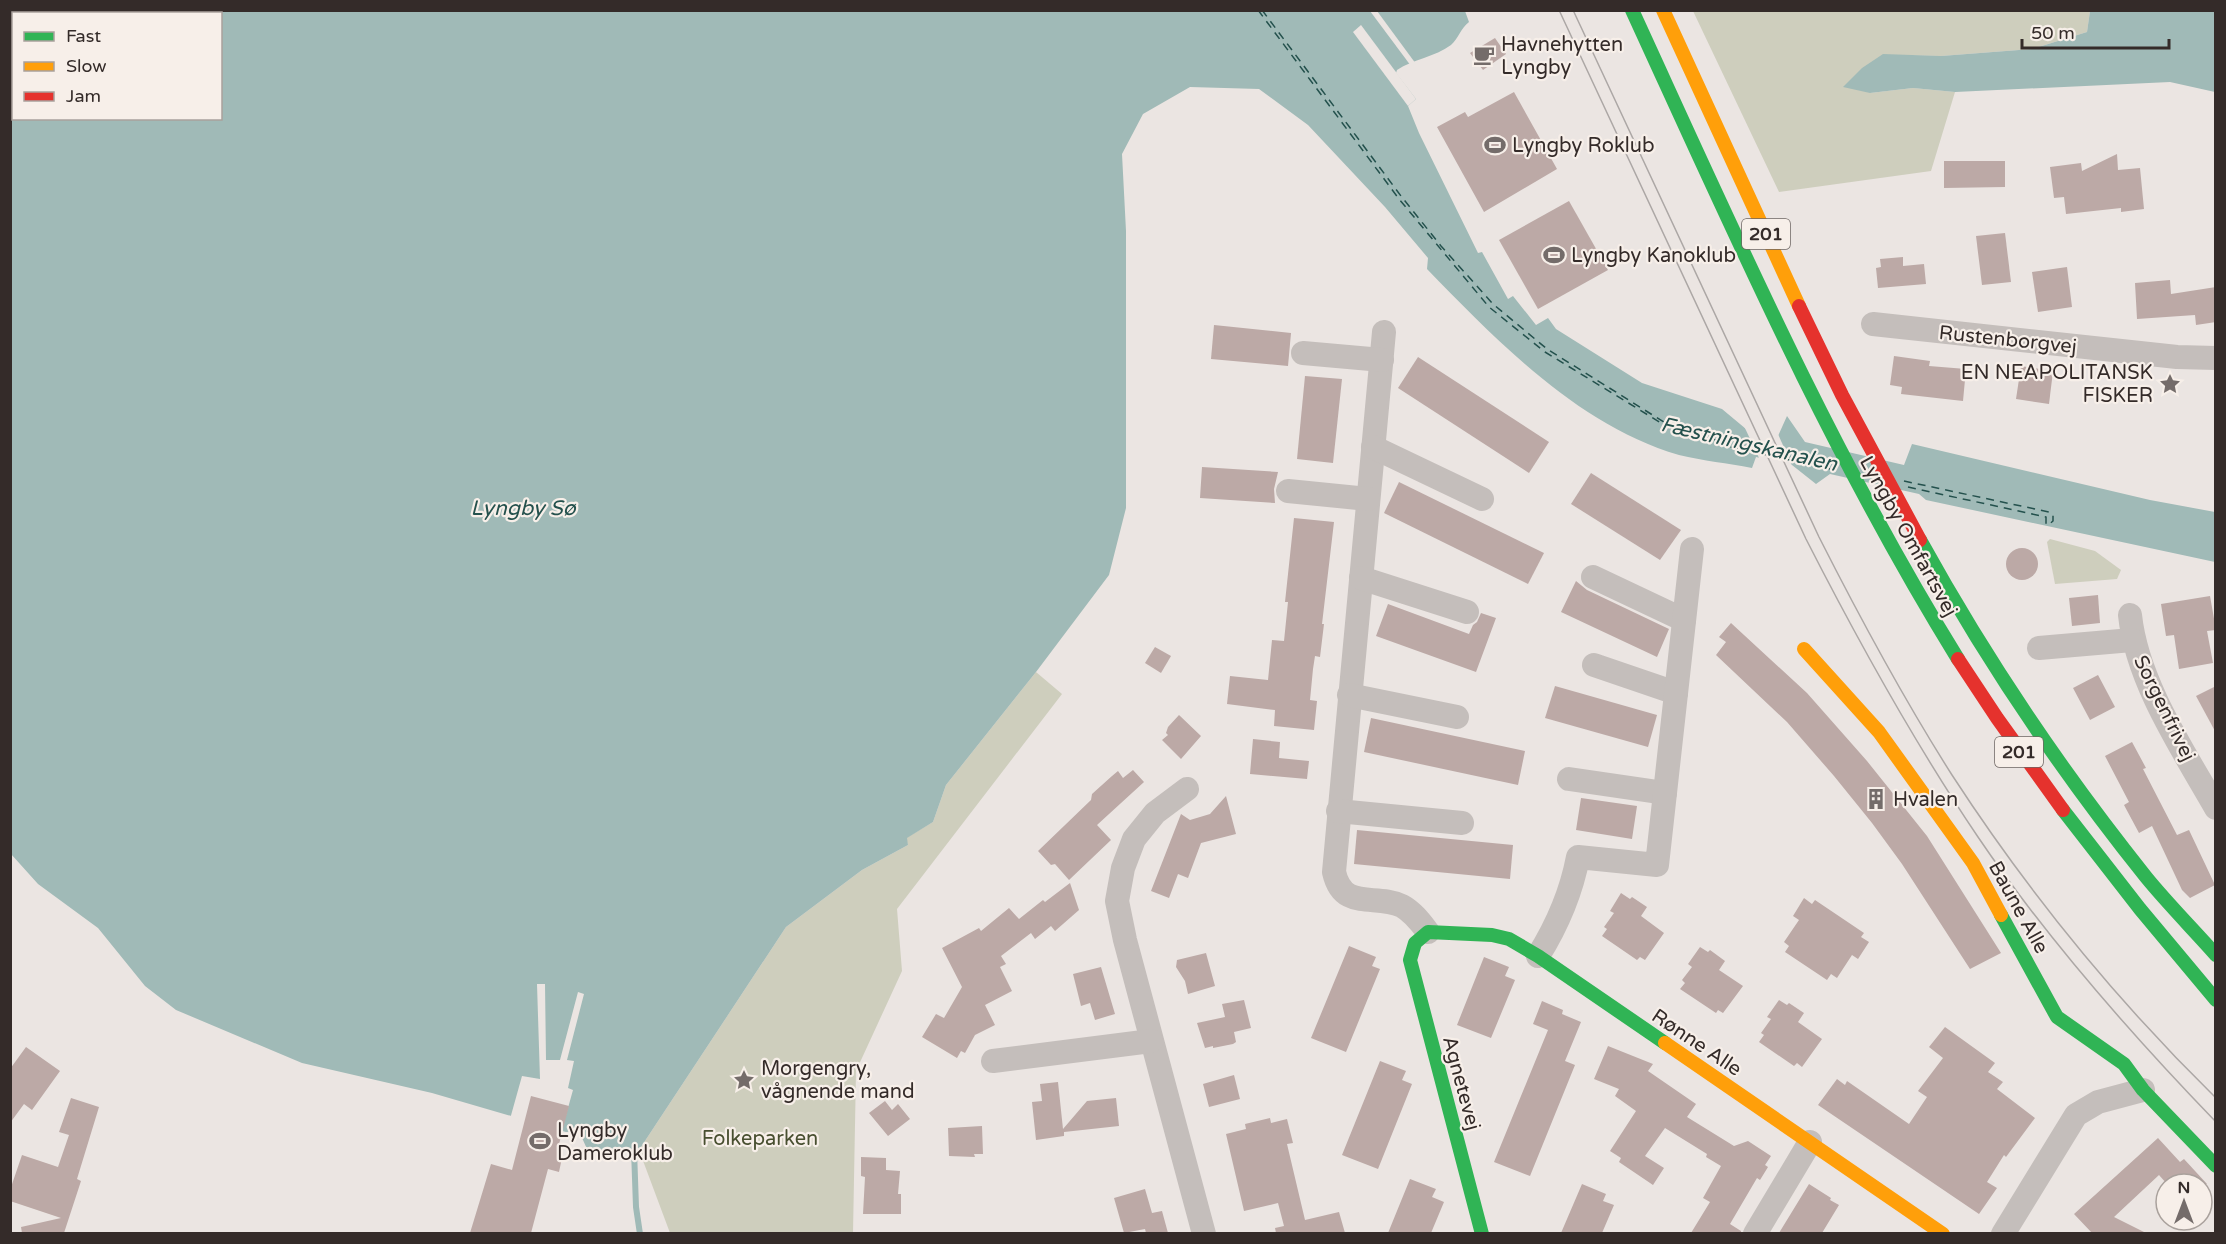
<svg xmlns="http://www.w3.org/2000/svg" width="2226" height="1244" viewBox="0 0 2226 1244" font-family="'Varela Round',sans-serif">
<rect width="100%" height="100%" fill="#ebe5e2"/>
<g fill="#cecebd">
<path d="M1693,11H2090L2087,32L2032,49L1941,56L1883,55L1870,93L1913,88L1955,92L1931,171L1779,192Z"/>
<path d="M2050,539L2095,551L2121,570L2117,579L2055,584L2047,542Z"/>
<path d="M1036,672L1062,694L897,909L902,971L856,1071L853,1233H670L639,1150L786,927L862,870L908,845L906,838L933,822L946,785Z"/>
</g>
<g fill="#a0bab7" fill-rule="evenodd">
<path d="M10,11H1465L1469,22C1461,28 1458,39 1451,45C1435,57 1413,59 1397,70L1396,73L1416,99L1408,106L1419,133L1478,253L1482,252L1508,299L1513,296L1536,325L1548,318L1556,329L1642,383L1722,409L1746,429L1778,436L1787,416L1805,442L1904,465L1912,444L2150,500L2215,512V562L1926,500L1919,494L1830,474L1816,484L1792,465L1756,457L1752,468C1728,463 1703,461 1679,455C1579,426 1497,341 1427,269L1428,258L1385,207L1308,125L1259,89L1190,87L1143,114L1122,154L1126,231V508L1109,575L1036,672L946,785L933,822L907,838L908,845L862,870L786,927L639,1150L602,1151L587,1149L579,1131L566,1132L432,1093L302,1063L176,1010L145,986L98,928L38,884L11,854ZM14,14H220V118H14Z"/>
<path d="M2090,11H2215V92L2170,82L1955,92L1913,88L1870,93L1843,87L1862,68L1883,54L1941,56L2032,49L2087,32Z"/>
</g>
<g fill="#ebe5e2">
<path d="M1370,11H1377L1416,64L1411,66Z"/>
<path d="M1361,25L1416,99L1408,106L1353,32Z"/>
<path d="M1744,426L1778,434L1793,468L1760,460Z"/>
<path d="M537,984H545L546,1060H560L578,992L584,994L567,1060L574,1061L568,1088L573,1090L561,1133L510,1119L522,1076L540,1079Z"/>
</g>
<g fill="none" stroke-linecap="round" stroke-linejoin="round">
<path stroke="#a0bab7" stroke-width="6" d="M634,1150L636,1207L640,1234"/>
<g stroke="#24514d" stroke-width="1.5" stroke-dasharray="8 6" stroke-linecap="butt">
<path d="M1258,10L1399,199L1489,307L1545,352L1666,426L1722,445L1830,469"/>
<path d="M1262,10L1401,196L1441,246L1493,304L1547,349L1667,424L1722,442L1829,465"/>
<path d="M1904,481L2049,512L2053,515V521L2047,526"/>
<path d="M1908,487L2046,517V525"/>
</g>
</g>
<g fill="#bca9a6">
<path d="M1495,38L1506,54L1483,70L1470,53Z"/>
<path d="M1514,92L1557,169L1484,212L1437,127L1465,112L1468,117Z"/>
<path d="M2117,154L2118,170L2140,168L2144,209L2121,212V208L2066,214L2064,197L2054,198L2050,167L2081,163L2082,171Z"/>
<path d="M1944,161H2005V187L1944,188Z"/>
<path d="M1569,201L1608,270L1538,309L1499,240Z"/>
<path d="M2005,233L2011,282L1982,285L1976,236Z"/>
<path d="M1903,257V266L1924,264L1926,284L1878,288L1876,268L1881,267L1880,259Z"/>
<path d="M2067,267L2072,307L2038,312L2032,272Z"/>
<path d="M2170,280L2171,294L2216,287V322L2196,325L2195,315L2137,319L2135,283Z"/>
<path d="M1214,325L1291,333L1288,366L1211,359Z"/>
<path d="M1894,356L1930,361L1929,366L1966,369L1963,401L1901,394L1902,387L1890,385Z"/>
<path d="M1418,357L1549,442L1529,473L1398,388Z"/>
<path d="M2021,366L2053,371L2049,404L2016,399Z"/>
<path d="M1305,376L1342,379L1333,463L1297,459Z"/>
<path d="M1202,467L1278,472L1274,489L1275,503L1200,498Z"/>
<path d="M1591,473L1681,530L1660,560L1571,504Z"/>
<path d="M1399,482L1544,553L1528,584L1384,513Z"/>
<path d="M1294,518L1334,522L1322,624H1324L1320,657L1315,656L1313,669L1310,700L1317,701L1314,730L1274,726L1275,710L1227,704L1230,676L1268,680L1272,640L1284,641L1288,602H1285Z"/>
<circle cx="2022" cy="564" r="16"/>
<path d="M1576,581L1587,590L1669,629L1657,657L1561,612Z"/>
<path d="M2098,595L2100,623L2072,626L2069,598Z"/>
<path d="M2210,596L2216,630L2207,631L2213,663L2179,669L2174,635L2166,636L2161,604Z"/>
<path d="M1388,604L1469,634L1473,625L1477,622L1481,613L1496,618L1476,672L1376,636Z"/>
<path d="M1731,623L1807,693L1867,761L1927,836L2001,953L1970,969L1902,864L1872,823L1834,776L1787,722L1716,655L1726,642L1719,637Z"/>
<path d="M1155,647L1171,656L1161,673L1145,663Z"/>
<path d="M2098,675L2115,707L2090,720L2073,688Z"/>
<path d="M1555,686L1657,715L1648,747L1545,718Z"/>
<path d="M2216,686V733L2196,696Z"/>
<path d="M1179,715L1201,736L1181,759L1162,740L1168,735L1166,733L1168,727Z"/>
<path d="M1371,718L1525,751L1518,785L1364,752Z"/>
<path d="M1253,739L1280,742L1279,758L1309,761L1307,779L1250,774Z"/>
<path d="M2132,742L2146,768L2143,769L2177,835L2189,830L2215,885L2190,898L2182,890L2152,826L2139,833L2124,805L2129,802L2105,756Z"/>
<path d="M1133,770L1144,782L1097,825L1111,840L1069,880L1055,864L1051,865L1038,851L1091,800L1092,794L1112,776L1118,771L1123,778Z"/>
<path d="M1226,796L1236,834L1201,843L1188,878L1178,874L1169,898L1151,891L1181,814L1190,820L1210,814Z"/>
<path d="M1581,798L1637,806L1632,839L1576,830Z"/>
<path d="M1357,830L1513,845L1510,879L1354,864Z"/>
<path d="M1070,883L1079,910L1055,931L1051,926L1035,939L1031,933L1001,956L1006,964L1000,967L1012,991L985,1005L995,1025L975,1035L965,1053L961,1051L957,1058L922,1037L936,1014L944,1018L962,987L942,948L979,928L981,931L1009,908L1019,919L1043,900L1045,902Z"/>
<path d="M1621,893L1630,899L1632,897L1647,907L1641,916L1664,933L1645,960L1640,957L1637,960L1602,936L1607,929L1604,927L1614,913L1610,911Z"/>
<path d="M1804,898L1812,904L1815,900L1864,933L1861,937L1869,942L1858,959L1852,955L1837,978L1831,974L1827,980L1785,952L1789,946L1784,942L1799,920L1793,916Z"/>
<path d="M1349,946L1376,957L1372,966L1380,969L1346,1052L1311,1038Z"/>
<path d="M1700,947L1708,952L1710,950L1725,961L1719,970L1743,986L1723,1013L1718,1010L1716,1013L1680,989L1685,983L1682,980L1692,967L1688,964Z"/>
<path d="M1206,953L1215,986L1188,994L1185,981L1176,967L1177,960Z"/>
<path d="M1484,957L1509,967L1505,976L1515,980L1491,1038L1457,1025Z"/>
<path d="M1101,967L1115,1014L1095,1020L1090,1003L1081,1006L1073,974Z"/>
<path d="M1244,1000L1251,1028L1234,1032L1236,1042L1233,1044L1213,1048V1046L1205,1048L1197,1023L1225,1017L1222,1004Z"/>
<path d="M1779,1000L1787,1005L1789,1003L1804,1013L1798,1022L1822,1039L1802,1067L1797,1063L1794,1066L1759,1042L1764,1035L1761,1033L1771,1019L1767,1017Z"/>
<path d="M1542,1001L1563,1010L1562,1014L1581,1022L1565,1061L1575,1065L1530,1176L1494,1162L1548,1030L1533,1024Z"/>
<path d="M1945,1027L1995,1063L1988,1072L2003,1082L1997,1089L2035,1118L2006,1157L2004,1155L1987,1182L1997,1188L1979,1214L1818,1105L1837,1079L1845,1085L1847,1081L1909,1124L1927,1097L1918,1091L1943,1058L1929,1047Z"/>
<path d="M1608,1046L1653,1064L1648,1071L1696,1104L1687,1117L1734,1146L1748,1141L1771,1156L1765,1165L1768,1167L1760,1180L1757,1178L1730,1224L1741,1231V1233H1691L1710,1202L1703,1198L1721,1166L1706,1157L1707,1154L1665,1128L1645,1156L1664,1168L1653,1185L1619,1162L1621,1158L1610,1151L1636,1111L1615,1096L1619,1089L1594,1079Z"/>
<path d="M26,1047L60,1071L32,1110L24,1104L10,1123V1069Z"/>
<path d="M1380,1061L1406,1071L1402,1080L1412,1084L1378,1169L1342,1155Z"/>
<path d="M1234,1075L1240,1099L1209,1107L1203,1084Z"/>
<path d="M1058,1082L1063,1129L1087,1101L1116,1098L1119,1126L1064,1132V1136L1036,1140L1032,1102L1042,1101L1040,1084Z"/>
<path d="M531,1096L569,1106L557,1152L563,1153L559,1172L548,1169L531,1233H470L491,1164L512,1170Z"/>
<path d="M71,1098L99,1107L77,1179L81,1181L64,1233H22L21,1227L61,1218L10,1201V1190L22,1155L58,1167L69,1135L59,1132Z"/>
<path d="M885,1101L892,1110L898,1104L910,1119L888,1136L869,1113Z"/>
<path d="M1270,1118L1271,1123L1287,1119L1293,1143L1287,1144L1305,1220L1339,1212L1345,1233H1276L1275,1228L1284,1226L1278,1203L1244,1211L1226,1134L1246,1129L1245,1124Z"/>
<path d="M982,1126L983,1154H974L975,1157L949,1156L948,1128Z"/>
<path d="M2158,1138L2180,1162L2184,1159L2207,1184H2167L2159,1175L2114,1217L2146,1233H2092L2074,1214Z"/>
<path d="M861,1157L886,1158V1170L900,1171L898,1194H901V1214H863L865,1177L861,1176Z"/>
<path d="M1410,1179L1436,1189L1432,1197L1444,1202L1431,1233H1388Z"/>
<path d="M1582,1184L1606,1194L1603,1201L1614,1205L1602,1233H1561Z"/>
<path d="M1809,1184L1831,1198L1830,1200L1839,1205L1822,1233H1779Z"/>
<path d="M1145,1189L1152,1213L1162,1211L1168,1233H1146L1145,1229L1124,1233L1114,1198Z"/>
</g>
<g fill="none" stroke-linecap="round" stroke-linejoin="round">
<g stroke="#c4bebb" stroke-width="24">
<path d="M1873,324L2177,357L2216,358"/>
<path d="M1384,332L1334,872C1343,912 1375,893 1402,906C1413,912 1421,923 1428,932"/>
<path d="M1303,353L1382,360"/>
<path d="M1373,447L1482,499"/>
<path d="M1288,491L1368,499"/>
<path d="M1593,577L1684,620"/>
<path d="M1361,578L1467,612"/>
<path d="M2130,615C2137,682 2183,750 2216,808"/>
<path d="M2039,648L2132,640"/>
<path d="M1594,665L1676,693"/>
<path d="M1349,695L1457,717"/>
<path d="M1569,779L1665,793"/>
<path d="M1187,789L1155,813L1134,839L1123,868L1117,901L1125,940L1204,1234"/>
<path d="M1338,811L1462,823"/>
<path d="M1538,956C1558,924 1571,894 1578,857L1657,865L1692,549"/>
<path d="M993,1061L1151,1041"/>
<path d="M1755,1234L1810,1142"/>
<path d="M2003,1234L2076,1115L2098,1102L2143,1090"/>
</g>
<g stroke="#30b455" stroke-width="14">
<path d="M1632,10C1733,230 1830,452 1958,659"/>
<path d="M1920,540C1985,658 2062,772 2146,877C2168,904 2193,929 2216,955"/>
<path d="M2063,810L2140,909L2216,1000"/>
<path d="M2001,915L2057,1017L2124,1064L2143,1090L2216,1166"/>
<path d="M1482,1234L1410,960L1415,943L1428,932L1492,935L1509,939L1538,956L1665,1043"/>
</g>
<g stroke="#ff9f0a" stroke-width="14">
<path d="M1663,10L1799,306"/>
<path d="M1804,649L1879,732L1973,863L2001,915"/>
<path d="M1665,1043L1943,1234"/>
</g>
<g stroke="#e5322d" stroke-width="14">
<path d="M1799,306L1842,395L1920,540"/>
<path d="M1958,659L1997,718L2063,810"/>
</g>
<g stroke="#aca7a5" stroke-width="1.5">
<path d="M1559,10L1806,539C1858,641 1913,741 1978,837C2047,939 2130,1033 2216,1122"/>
<path d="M1573,10L1819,537C1860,618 1903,698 1952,775C2028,892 2116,1000 2216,1098"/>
</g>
</g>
<defs>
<symbol id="cafe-bare" viewBox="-9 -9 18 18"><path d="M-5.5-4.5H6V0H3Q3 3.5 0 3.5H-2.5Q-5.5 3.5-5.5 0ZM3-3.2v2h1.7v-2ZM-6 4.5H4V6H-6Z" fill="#746c6a" stroke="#f7efe9" stroke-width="2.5" paint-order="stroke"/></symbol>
<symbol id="stadium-bare" viewBox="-9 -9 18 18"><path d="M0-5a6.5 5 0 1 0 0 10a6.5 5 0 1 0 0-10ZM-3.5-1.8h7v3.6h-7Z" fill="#746c6a" stroke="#f7efe9" stroke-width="2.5" paint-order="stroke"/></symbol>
<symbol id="sight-bare" viewBox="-9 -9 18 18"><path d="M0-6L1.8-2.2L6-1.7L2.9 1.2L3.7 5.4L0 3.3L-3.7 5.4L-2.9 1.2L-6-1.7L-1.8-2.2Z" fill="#746c6a" stroke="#f7efe9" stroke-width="2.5" paint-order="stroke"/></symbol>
<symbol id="building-bare" viewBox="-9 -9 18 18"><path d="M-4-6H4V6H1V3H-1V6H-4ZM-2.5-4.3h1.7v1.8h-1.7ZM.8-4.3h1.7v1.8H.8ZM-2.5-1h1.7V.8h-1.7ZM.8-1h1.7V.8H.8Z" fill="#746c6a" stroke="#f7efe9" stroke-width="2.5" paint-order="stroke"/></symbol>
</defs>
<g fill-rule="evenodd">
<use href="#cafe-bare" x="1469" y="40" width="30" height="30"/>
<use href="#stadium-bare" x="1480" y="130" width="30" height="30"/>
<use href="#stadium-bare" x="1539" y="240" width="30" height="30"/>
<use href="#sight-bare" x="2155" y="369" width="30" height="30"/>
<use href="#building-bare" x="1861" y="784" width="30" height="30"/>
<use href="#sight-bare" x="729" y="1065" width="30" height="30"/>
<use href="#stadium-bare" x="525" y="1126" width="30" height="30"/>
</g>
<g text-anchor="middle" stroke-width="4.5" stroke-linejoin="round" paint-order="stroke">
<g fill="#f7efe9" stroke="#6e6663" stroke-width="1.5">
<rect x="1742" y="219" width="48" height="30" rx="4.5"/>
<rect x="1995" y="737" width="48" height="30" rx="4.5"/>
</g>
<g font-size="18" font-weight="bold" fill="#342b29">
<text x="1766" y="240">201</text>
<text x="2019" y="758">201</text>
</g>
<g font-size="20" fill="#342b29" stroke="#f7efe9" text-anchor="start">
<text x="1501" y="51">Havnehytten<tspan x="1501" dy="23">Lyngby</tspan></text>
<text x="1512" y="152">Lyngby Roklub</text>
<text x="1571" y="262">Lyngby Kanoklub</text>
<text x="2153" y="379" text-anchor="end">EN NEAPOLITANSK<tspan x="2153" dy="23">FISKER</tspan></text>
<text x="1893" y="806">Hvalen</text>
<text x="761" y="1075">Morgengry,<tspan x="761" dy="23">vågnende mand</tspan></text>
<text x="557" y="1137">Lyngby<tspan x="557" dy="23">Dameroklub</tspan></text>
</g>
<g font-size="20" fill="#342b29" stroke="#f7efe9">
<text transform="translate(2008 339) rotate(6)" y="7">Rustenborgvej</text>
<text transform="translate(1909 536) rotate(61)" y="7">Lyngby Omfartsvej</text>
<text transform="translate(2165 708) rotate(64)" y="7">Sorgenfrivej</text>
<text transform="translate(2019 907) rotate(61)" y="7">Baune Alle</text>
<text transform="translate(1697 1042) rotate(34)" y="7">Rønne Alle</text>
<text transform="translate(1462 1083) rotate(75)" y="7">Agnetevej</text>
</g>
<g font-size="20" fill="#484f30" stroke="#f7efe9">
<text x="760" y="1145">Folkeparken</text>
</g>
<g font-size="21" font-style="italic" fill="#24514d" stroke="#f7efe9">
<text transform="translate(1749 444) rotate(13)" y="7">Fæstningskanalen</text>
<text x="523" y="515">Lyngby Sø</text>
</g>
</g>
<rect width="2226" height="1244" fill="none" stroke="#342b29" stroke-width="24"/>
<rect x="12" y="12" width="210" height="108" fill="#f7efe9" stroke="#a9a19c" stroke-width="1.5"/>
<rect x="24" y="32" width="30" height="9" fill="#30b455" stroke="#a9a19c" stroke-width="1.5"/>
<text x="66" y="42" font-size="18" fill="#342b29">Fast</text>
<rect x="24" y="62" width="30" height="9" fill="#ff9f0a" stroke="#a9a19c" stroke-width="1.5"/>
<text x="66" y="72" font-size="18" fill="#342b29">Slow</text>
<rect x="24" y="92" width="30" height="9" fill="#e5322d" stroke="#a9a19c" stroke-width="1.5"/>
<text x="66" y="102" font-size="18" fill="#342b29">Jam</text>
<g transform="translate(2184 1202)"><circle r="28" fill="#f7efe9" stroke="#a9a19c" stroke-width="1.5"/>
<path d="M0-4.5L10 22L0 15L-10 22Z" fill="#746c6a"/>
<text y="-9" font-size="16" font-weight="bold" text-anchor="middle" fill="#342b29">N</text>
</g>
<path d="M2022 39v9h147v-9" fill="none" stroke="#342b29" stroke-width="3"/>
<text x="2031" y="39" font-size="18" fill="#342b29" stroke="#f7efe9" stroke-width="4.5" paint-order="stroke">50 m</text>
</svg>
